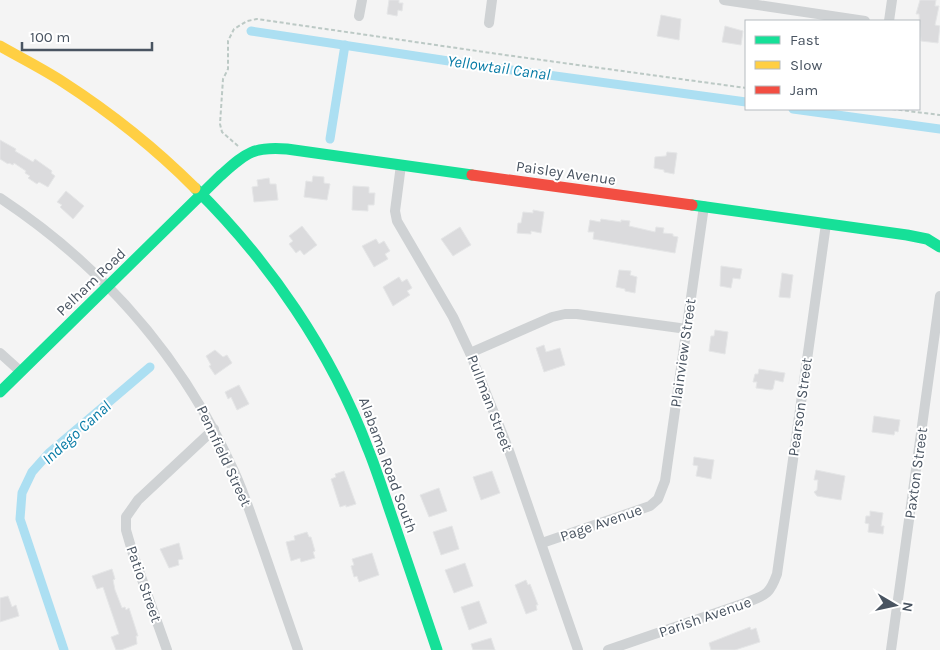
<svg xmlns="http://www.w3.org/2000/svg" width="940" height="650" viewBox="0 0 940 650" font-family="Karla,sans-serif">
<rect width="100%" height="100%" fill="#f4f4f4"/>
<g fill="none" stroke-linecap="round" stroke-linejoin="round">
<g stroke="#acdff2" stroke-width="9">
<path d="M251,31L475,65L746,102"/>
<path d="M793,109L940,129"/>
<path d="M330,139L345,45"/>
<path d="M64,650L20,519L22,493L32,472L49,453L150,367"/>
</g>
</g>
<g fill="#dbdbdd" stroke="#e5e6e7">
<path d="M389,0H399V3H403L402,11L398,10L397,16L387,14Z"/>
<path d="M920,0H936L935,6H939L935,25L940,26L938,43L921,41L919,14H916Z"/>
<path d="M661,15L681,19L679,40L657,36Z"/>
<path d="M725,26L743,31L741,45L722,42Z"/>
<path d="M0,140L16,149L15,151L33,162L35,159L52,171L51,173L55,176L48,187L39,182L37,184L28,178L30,176L25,173L26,171L14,163L13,165L9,163L8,164L0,159Z"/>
<path d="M667,152L677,153L674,174L664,172V170L654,168L655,157L666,156Z"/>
<path d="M313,176L324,177V183L330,184L327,200L304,197L306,181L312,182Z"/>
<path d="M269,178L270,184H276L278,200L254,202L252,187L258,186L257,180Z"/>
<path d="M353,186L369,187V193H375L374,205H368V211L352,210Z"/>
<path d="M66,191L84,206L73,219L60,207L62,205L57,202Z"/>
<path d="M533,210L544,212L541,233L531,231V234L517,233L518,223H521L523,212L533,213Z"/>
<path d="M601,219L621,222V220L630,221L629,226L655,232L656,227L664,228L663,233L673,234V236L678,237L675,253L593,239L594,232H588L590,220L600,222Z"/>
<path d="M302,226L317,245L304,255L300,250L296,253L289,244L293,241L289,236Z"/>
<path d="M460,227L471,245L453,256L441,239Z"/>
<path d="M376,239L379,244L384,241L390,251L385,254L388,259L374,267L362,246Z"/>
<path d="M721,266L742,269L740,279L733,278L731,288L720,286Z"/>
<path d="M619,270L631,271L630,275L637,277L635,293L625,291V289L616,287Z"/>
<path d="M782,273L793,275L790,298L779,297Z"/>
<path d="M399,277L402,282L407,279L412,288L407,291L410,295L393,306L383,287Z"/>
<path d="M715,330L728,332L725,354L709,351L711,336H714Z"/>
<path d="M544,345L546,352L560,348L565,365L544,372L536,348Z"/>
<path d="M215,350L223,357L227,355L232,363L215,375L209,366L211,365L206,356Z"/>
<path d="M759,369L785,373L783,382L775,380L773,389L771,390L756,388L757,382H753L755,374H758Z"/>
<path d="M239,385L249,404L237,410L231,397L228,399L225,392Z"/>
<path d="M874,416L900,420L898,432L895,431L894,435L872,432Z"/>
<path d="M694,457L714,460L711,479L696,476L698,466L693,465Z"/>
<path d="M816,470L845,476L841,500L817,496L814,492L817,490L818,480H814Z"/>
<path d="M344,471L356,504L346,507V505L340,507L331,479L336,477L335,474Z"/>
<path d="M492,471L500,493L481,500L473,477Z"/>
<path d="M439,488L447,511L429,517L420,495Z"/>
<path d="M870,511L883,513L881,526H884L883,534L868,532L869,524L865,523L866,516H870Z"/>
<path d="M452,526L459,549L441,555L433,532Z"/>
<path d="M307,532L309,537H311L315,551L313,552L315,558L301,562L300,558L291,561L286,542L295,540L294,536Z"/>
<path d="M179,543L183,559L178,560L179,565L169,568L160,549Z"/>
<path d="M372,553L379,575L359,582L357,576L354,577L351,566L354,565L352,559Z"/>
<path d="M465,563L473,586L454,593L445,570Z"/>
<path d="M112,569L115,579L113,580L115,590L122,608L125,607L126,610L129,608L138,636H136L137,644L121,650H116L111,637L119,634L103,587L97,589L92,576Z"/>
<path d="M526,580L528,585L530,584L538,605H536L537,610L526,614L515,585Z"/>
<path d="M8,596L12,607L16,605L19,616L0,622V598Z"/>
<path d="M479,601L487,623L469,630L461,607Z"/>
<path d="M750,627L751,630L756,628L760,642L735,650H711L709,643Z"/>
<path d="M491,638L495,650H473L471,644Z"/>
</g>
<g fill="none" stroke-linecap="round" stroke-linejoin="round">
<g stroke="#bcc9c5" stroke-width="2" stroke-dasharray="4 2.5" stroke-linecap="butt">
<path d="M892,109L940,115"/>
<path d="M238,146L222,132L220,124L223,79L228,69V41L234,29L247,21L257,19L498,54L746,88"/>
</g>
<g stroke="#cfd2d4" stroke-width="10">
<path d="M724,0L865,21"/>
<path d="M359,16L362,0"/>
<path d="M889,21L892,0"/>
<path d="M489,23L492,0"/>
<path d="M401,165L395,211L397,221L453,317L470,353L508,448L578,650"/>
<path d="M0,198C104,267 183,358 234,471C245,495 253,521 262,546C274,581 286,615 298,650"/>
<path d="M0,353L20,371"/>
<path d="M470,353L552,317L565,314H577L687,329"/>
<path d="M542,543L650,506L658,499L665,481L704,206"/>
<path d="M167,650L133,554L126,530V517L138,500L214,429"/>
<path d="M608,650L745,603C765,595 769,596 777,574L826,224"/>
<path d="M891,650L940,296"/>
</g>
<g stroke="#16e098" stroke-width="11">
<path d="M195,188C269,261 331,351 368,449C377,471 384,494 392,517C407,561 422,606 437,650"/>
<path d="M692,205L907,235L927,239L940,247"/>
<path d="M0,392L220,176C245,154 252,146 287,149L472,175"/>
</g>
<path stroke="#ffcf43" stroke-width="11" d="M0,46C21,58 43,69 63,82C111,113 155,148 195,188"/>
<path stroke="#f24e42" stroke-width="11" d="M472,175L692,205"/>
</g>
<g text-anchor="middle" stroke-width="4" stroke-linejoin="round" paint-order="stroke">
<g font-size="15" fill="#495461" stroke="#fff">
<text transform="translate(566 173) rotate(8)" y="5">Paisley Avenue</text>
<text transform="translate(91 282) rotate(-44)" y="5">Pelham Road</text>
<text transform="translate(683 353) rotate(-82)" y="5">Plainview Street</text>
<text transform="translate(490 403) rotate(69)" y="5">Pullman Street</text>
<text transform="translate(800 407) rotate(-82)" y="5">Pearson Street</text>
<text transform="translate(224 456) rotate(65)" y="5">Pennfield Street</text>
<text transform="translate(388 465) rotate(70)" y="5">Alabama Road South</text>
<text transform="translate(916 473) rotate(-82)" y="5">Paxton Street</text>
<text transform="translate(601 523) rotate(-19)" y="5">Page Avenue</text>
<text transform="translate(144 584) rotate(71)" y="5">Patio Street</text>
<text transform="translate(705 617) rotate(-19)" y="5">Parish Avenue</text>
</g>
<g font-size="16" font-style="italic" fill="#077ba6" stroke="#fff">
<text transform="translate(499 67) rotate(8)" y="6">Yellowtail Canal</text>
<text transform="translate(76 432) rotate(-42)" y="6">Indego Canal</text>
</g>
</g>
<rect x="745" y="20" width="175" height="90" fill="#ffffff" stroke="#b6bbc0"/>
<rect x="755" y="36" width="25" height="8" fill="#16e098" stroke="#b6bbc0"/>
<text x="790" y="45" font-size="15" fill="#495461">Fast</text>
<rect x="755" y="61" width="25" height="8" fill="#ffcf43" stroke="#b6bbc0"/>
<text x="790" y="70" font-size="15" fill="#495461">Slow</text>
<rect x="755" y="86" width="25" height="8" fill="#f24e42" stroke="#b6bbc0"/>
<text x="790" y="95" font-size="15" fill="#495461">Jam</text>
<g transform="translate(895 605) rotate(99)" stroke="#ffffff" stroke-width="4" paint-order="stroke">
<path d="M0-4L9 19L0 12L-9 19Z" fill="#495461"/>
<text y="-8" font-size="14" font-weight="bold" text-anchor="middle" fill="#495461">N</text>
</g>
<path d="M22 42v8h130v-8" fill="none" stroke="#495461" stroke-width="2.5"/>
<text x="30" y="42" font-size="15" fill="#495461" stroke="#ffffff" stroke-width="4" paint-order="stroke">100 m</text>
</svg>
